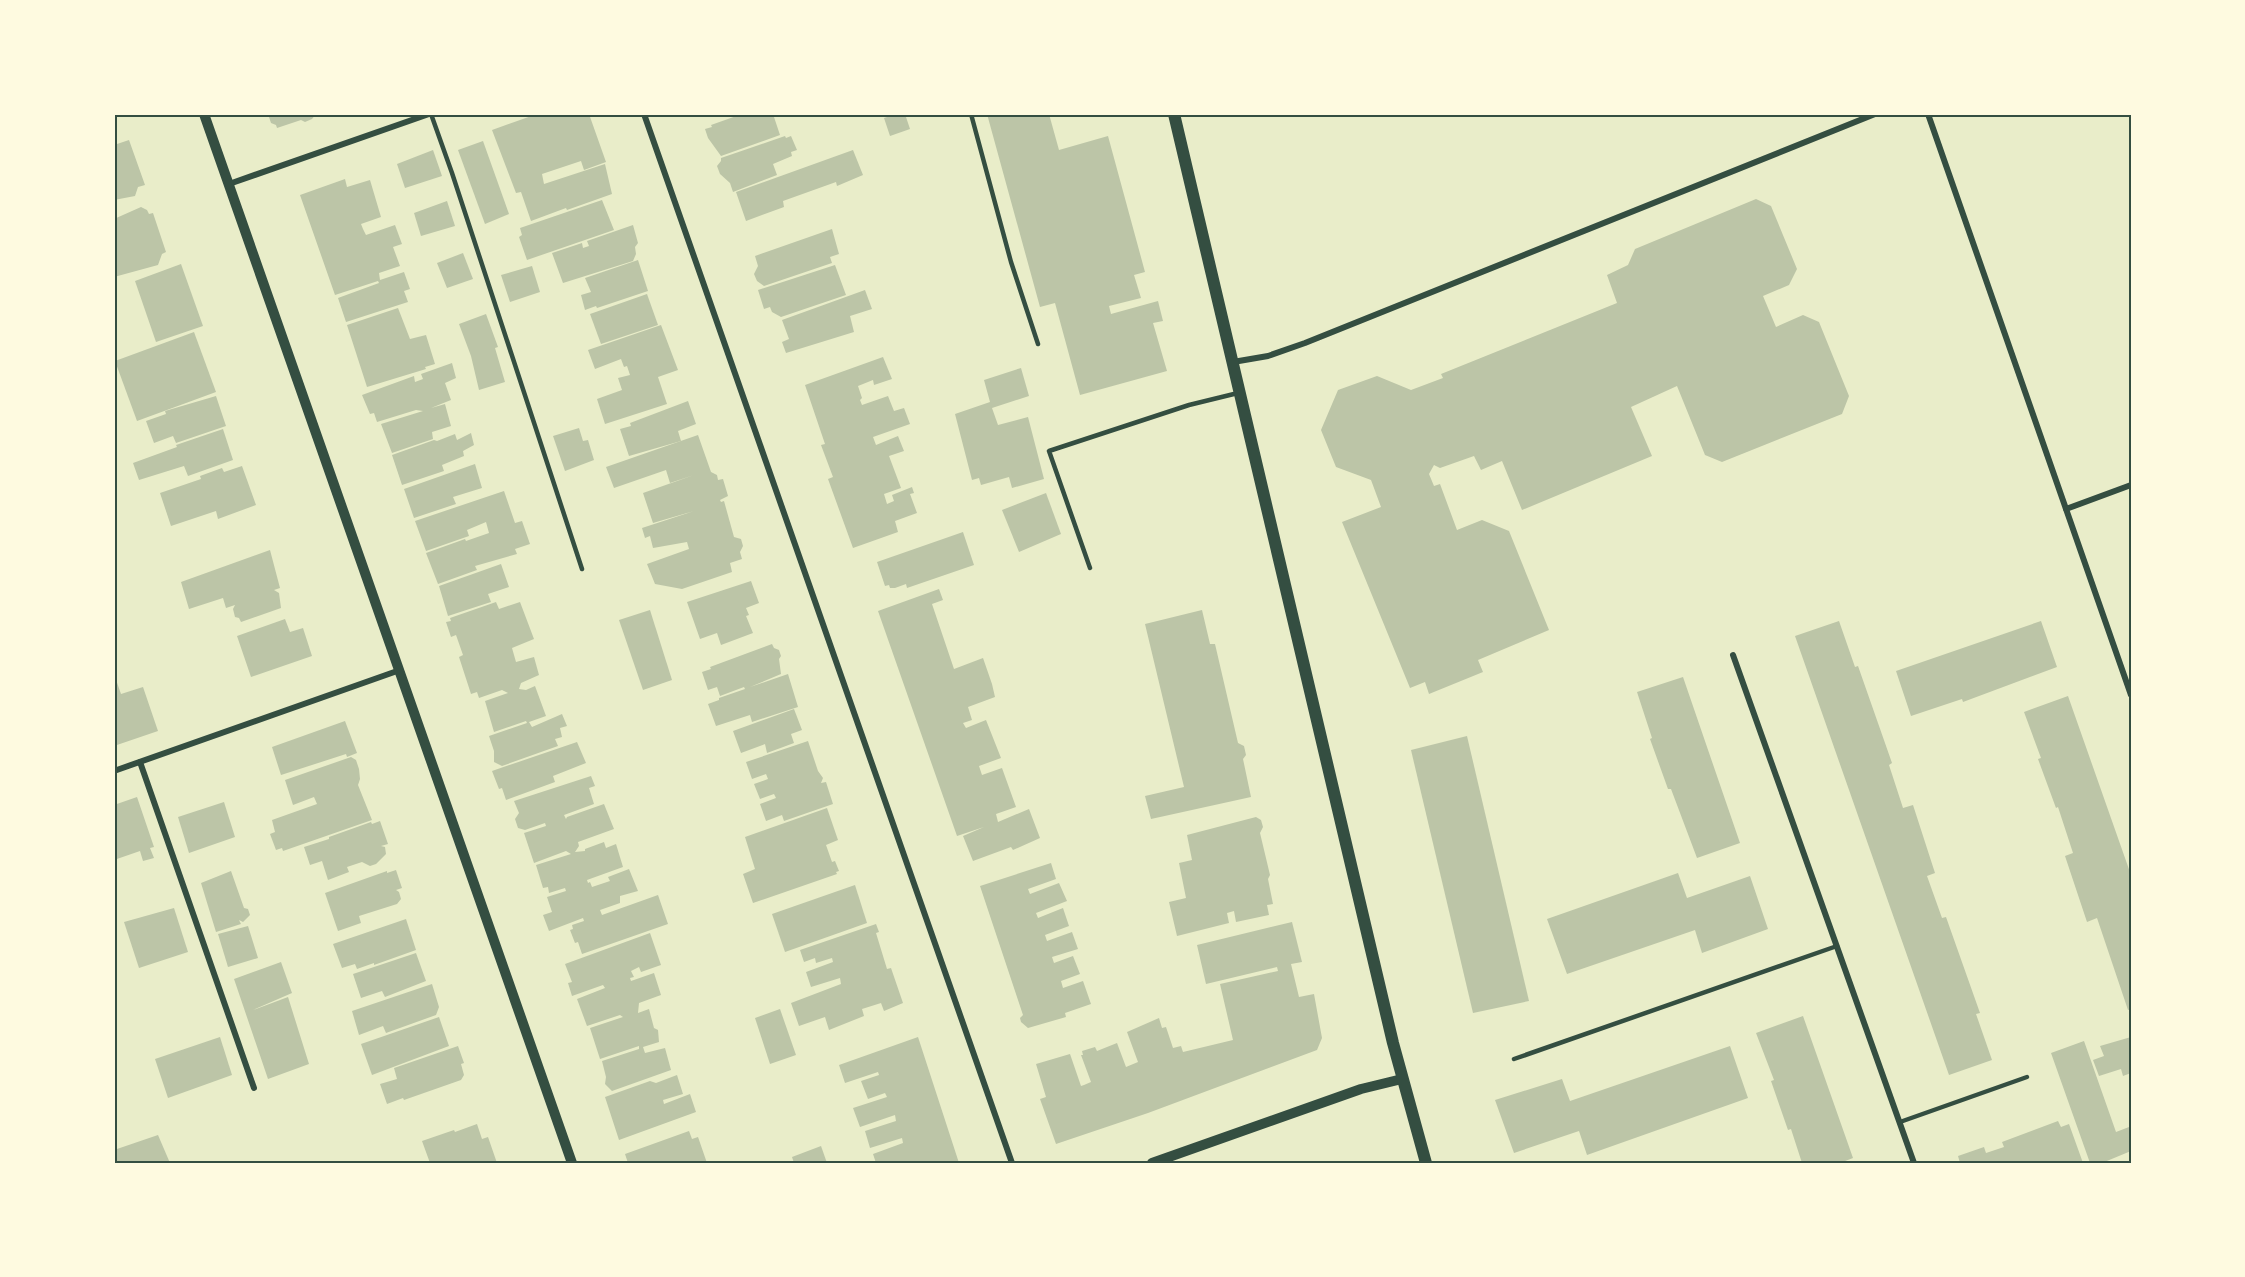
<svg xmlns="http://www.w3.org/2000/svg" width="2245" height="1277" viewBox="0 0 2245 1277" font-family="'Nunito Sans',sans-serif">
<rect width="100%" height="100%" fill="#e9edc9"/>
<g fill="#bcc5a7">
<path d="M268,114H316L312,119L305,122L301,120L277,128L276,125L271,123Z"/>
<path d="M537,114H589L606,162L584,170L581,161L542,174L544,184L605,164L612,194L567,210L566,208L531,221L521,192L516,193L492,130Z"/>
<path d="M742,114H773L780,135L721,156L708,138L705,129L712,127L711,125Z"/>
<path d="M896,114H905L910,129L890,136L884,118Z"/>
<path d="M987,114H1049L1059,150L1108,136L1145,272L1134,275L1141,298L1109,306L1111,314L1158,301L1163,321L1153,323L1167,371L1080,395L1055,303L1040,307Z"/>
<path d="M785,136L786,138L791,136L797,150L791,152L792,156L773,164L777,175L733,192L730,183L720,174L717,166L721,161V158Z"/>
<path d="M129,140L145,185L138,187L135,196L114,200V145Z"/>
<path d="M483,141L509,214L485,224L458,150Z"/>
<path d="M433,150L442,176L405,188L397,164Z"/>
<path d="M853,150L863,175L837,186L836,182L783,201L784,207L746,221L736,192Z"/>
<path d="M345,179L347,187L370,180L381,217L361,224L363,229L366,235L395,225L402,244L393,247L400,266L379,273L380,280L404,272L410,289L404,291L408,302L346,322L338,298L379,283L378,281L335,295L300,195Z"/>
<path d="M1756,199L1771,206L1797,269L1789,285L1763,296L1776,327L1803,315L1819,322L1849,396L1842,414L1722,462L1705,455L1677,386L1631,407L1652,456L1522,510L1502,461L1481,470L1474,456L1440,468L1434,465L1429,474L1434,486L1440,484L1457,530L1482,520L1509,531L1549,630L1478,660L1483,672L1429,694L1425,682L1410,688L1342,522L1381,507L1371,480L1336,467L1321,430L1338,390L1377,376L1411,390L1443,378L1441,374L1617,303L1607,275L1628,265L1635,249Z"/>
<path d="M602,200L614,230L527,260L519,237L522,235L520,228Z"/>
<path d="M447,201L455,226L421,236L414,213Z"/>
<path d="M141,207L147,210L149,214L153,213L166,252L162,254L158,265L114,277V219Z"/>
<path d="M633,225L638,243L635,247L636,254L633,261L563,283L552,253L582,243L583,248L589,246L587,241Z"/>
<path d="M832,229L839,254L830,257L832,263L764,286L757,281L754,274L758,266L755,256Z"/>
<path d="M463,253L473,279L447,288L437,263Z"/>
<path d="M638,260L648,291L597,308L596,306L585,310L581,295L591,292L585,278Z"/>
<path d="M181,264L203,326L156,342L135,281Z"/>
<path d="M835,265L846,295L781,317L772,312L770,307L764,309L758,290Z"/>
<path d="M532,266L540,292L510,302L501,275Z"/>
<path d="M865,290L872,309L850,316L854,332L786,353L782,342L789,339L782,320Z"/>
<path d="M647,294L658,325L601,344L590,314Z"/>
<path d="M398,308L410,339L426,335L435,364L425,367L426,369L367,387L347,325Z"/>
<path d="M486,314L498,347L495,348L505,382L479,390L471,356L459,324Z"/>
<path d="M661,325L678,370L658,377L667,404L605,424L597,399L622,390L618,378L630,375L627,366L624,367L621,359L595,369L588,350Z"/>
<path d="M194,332L216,392L137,421L115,361Z"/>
<path d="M883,357L892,379L874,385L873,380L858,386L862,398L860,400L862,405L888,396L894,411L904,408L910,424L873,437L876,445L898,436L904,451L889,456L901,488L884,494L887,504L894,501L892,495L912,487L914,493L910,494L917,513L895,521L898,532L853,548L828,479L833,477L821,445L825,444L805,385Z"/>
<path d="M452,363L456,378L445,383L451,400L431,408L445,404L451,426L432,432L433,439L392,453L381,424L423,411L416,410L377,422L374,413L370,414L362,395L414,376L415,382L423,379L421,374Z"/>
<path d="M1021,368L1029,396L992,408L998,425L1028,417L1044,479L1012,488L1009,477L981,485L979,478L972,480L955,414L990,402L984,380Z"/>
<path d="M216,396L226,426L176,443L173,436L154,443L146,421L166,414L165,411Z"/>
<path d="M688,401L696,424L678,431L681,441L629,456L620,429L631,426L630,423Z"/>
<path d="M579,428L583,441L588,440L594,460L565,471L553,436Z"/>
<path d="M223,429L233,460L188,476L184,466L139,480L133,463L177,447L176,445Z"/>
<path d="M471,433L474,445L463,451L464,456L442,465L444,471L402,485L392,455L434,440L437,441L455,434L457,440Z"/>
<path d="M698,435L711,472L717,475L718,480L723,479L728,496L720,500L721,502L724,501L734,537L741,539L743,546L740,552L742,559L730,563L732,572L682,589L655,584L647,564L689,549L687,542L653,548L650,536L645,538L642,528L694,511L653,523L643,493L694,475L670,483L666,470L614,488L606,467Z"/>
<path d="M475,464L482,488L453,497L456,504L414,518L404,489Z"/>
<path d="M242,466L256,505L218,519L216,511L171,526L160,493L201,479L200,476L222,468L224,472Z"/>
<path d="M504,491L515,523L522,521L530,544L515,549L517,554L475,566L477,570L438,584L426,553L465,539L466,541L489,533L486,522L467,530L469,536L426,551L415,521Z"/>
<path d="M1046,493L1061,534L1019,552L1002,510Z"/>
<path d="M963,532L974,565L907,588L906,584L895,588H890L889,585L885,586L877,562Z"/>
<path d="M270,550L280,588L274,590L279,593L281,608L241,622L239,618L235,617L233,609L235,605L226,608L223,598L189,609L181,582Z"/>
<path d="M501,564L509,587L488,594L491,602L448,616L439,586Z"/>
<path d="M751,581L759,603L746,608L749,615L746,616L753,633L721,645L717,633L700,639L687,602Z"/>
<path d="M939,589L943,600L932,604L954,669L983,658L992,684L995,697L968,707L972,720L963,723L966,728L986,720L1001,758L979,766L982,775L1002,768L1016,807L996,814L998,822L1029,809L1040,838L1013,850L1011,847L973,861L963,836L984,827L957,836L878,611Z"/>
<path d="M496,602L499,609L520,602L534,639L512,648L516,662L534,657L539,675L521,683L519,689L526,690L535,686L546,716L529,722L532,727L562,714L567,726L560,728L562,737L555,739L558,746L502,766L494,762V751L489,736L527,723L526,721L494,732L485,701L508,693L502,690L479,698L477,692L471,694L459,657L463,655L456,635L451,637L446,622L451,621L450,618Z"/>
<path d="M650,610L672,680L643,690L619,620Z"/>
<path d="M1202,610L1210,644H1215L1238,743L1244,746L1246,755L1243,759L1251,797L1151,819L1145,796L1184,787L1145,624Z"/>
<path d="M285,619L290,632L303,628L312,656L251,677L237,636Z"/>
<path d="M1839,621L1855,667L1858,666L1892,763L1889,765L1903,808L1913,805L1935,873L1927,876L1942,918L1946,917L1980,1013L1976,1014L1992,1060L1949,1075L1795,636Z"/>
<path d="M2041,621L2057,667L1963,702L1962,699L1911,716L1896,671Z"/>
<path d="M772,644L774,648L779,650L781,656L779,659L781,674L750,687L788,674L798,707L752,722L750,715L716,726L708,704L719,700V698L745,689L744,687L720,696L717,687L708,690L702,672L711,669L710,667Z"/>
<path d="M114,674L121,694L143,687L158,731L114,746Z"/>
<path d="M1683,677L1740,843L1697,858L1671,789H1668L1650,739L1652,738L1637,692Z"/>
<path d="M2068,696L2131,875V1009L2128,1010L2097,918L2087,922L2065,856L2073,853L2058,807L2056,808L2038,759L2041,758L2024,712Z"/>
<path d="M794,709L802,730L791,734L794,743L767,753L765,744L741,753L733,731Z"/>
<path d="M345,721L357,753L347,757L346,754L281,775L272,747Z"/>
<path d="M1467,736L1529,1001L1473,1013L1411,750Z"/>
<path d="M808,741L818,771L823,778L821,783L826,782L833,804L784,821L782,815L766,821L760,804L776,798L774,794L760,799L754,784L768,779L766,774L752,779L746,762Z"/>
<path d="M577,742L586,763L553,776L555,782L506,800L502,788L499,789L492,771Z"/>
<path d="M351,757L356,760L359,769L360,779L358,785L372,820L283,851L282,848L276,850L270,834L275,832L272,820L317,804L314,797L293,805L285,780Z"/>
<path d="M591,776L595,786L589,788L594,804L564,815L566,819L567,817L604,804L614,829L578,842L579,846L575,852L585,851V849L604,842L606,848L616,844L623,867L587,880L588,883L590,882L592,887L610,881L608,877L629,869L638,891L620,896V903L600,910L602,915L658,895L668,924L582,954L578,942L575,943L570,930L573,929L572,925L584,921L583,918L549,931L543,915L552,912L547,897L566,891L565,888L549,893L548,887L543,888L536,865L571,854L566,851L534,863L524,833L546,826L545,823L525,830L518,828L515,819L519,813L514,801Z"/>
<path d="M137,797L154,847L150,848L154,858L143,861L140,851L114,860V805Z"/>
<path d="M224,802L235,837L189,853L178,817Z"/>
<path d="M827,808L838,840L826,845L832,862L835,861L839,871L836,872L837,874L753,903L743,874L755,869L745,837Z"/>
<path d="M1256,817L1261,820L1263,827L1260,833L1270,875L1268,879L1273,904L1267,905L1269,915L1236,922L1234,911L1227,913L1229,923L1177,936L1169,902L1186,898L1179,863L1192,860L1187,835Z"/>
<path d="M380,821L388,844L381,846L385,847L386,854L376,864L370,866L362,862L347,867L349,872L328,880L322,861L310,865L304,847L329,839V837L371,822L372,824Z"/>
<path d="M1051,863L1056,879L1028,889L1030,894L1059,883L1067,901L1036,913L1038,918L1063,908L1069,926L1045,935L1047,941L1072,932L1078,949L1052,957L1054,963L1073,956L1080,974L1061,981L1063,988L1083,981L1091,1004L1065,1013L1066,1017L1028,1028L1021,1022L1020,1018L1023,1015L980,886Z"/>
<path d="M396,870L402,888L396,890L399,892L401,899L397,904L359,916L361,923L338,931L325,893L387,871V873Z"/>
<path d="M231,871L244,908L248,909L250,915L243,922L239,920L241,924L216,932L201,883Z"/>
<path d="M1678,873L1687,898L1750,876L1768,929L1702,953L1695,930L1567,974L1547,919Z"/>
<path d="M855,885L867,923L785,952L772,914Z"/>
<path d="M174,908L188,952L139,968L124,922Z"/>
<path d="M406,919L416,950L374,965V963L357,969L355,964L342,968L333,944Z"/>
<path d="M1292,922L1302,962L1291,964L1299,997L1314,994L1322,1038L1317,1050L1148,1113L1056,1144L1040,1099L1046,1097L1036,1064L1070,1054L1081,1086L1084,1085L1091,1082L1081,1055H1083L1082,1051L1095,1047L1097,1051L1117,1043L1126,1067L1138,1062L1127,1032L1159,1018L1162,1028L1166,1027L1173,1048L1181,1046L1183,1052L1233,1040L1220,984L1278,971L1277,967L1206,984L1197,945Z"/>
<path d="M876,924L879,932L876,933L887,969L891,968L903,1003L884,1011L881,1003L862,1009L864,1016L829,1030L825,1017L799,1026L791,1003L841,984L840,978L811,987L806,972L833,962L832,958L816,963L815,958L804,962L800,950Z"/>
<path d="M248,926L258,958L228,967L218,934Z"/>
<path d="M650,933L661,965L641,972L639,967L631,971L634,977L630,978L631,981L654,973L661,995L639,1003L638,1013L649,1009L654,1028L658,1030L659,1042L643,1047L645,1053L665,1048L671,1070L612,1091L605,1084L606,1077L602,1061L639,1049V1046L600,1059L590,1028L623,1017L620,1015L587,1026L577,999L605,988L603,985L572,996L568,983L572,982L565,964Z"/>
<path d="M416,953L426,981L385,997L382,991L361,998L353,974Z"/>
<path d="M281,962L292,993L253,1010L288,997L309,1064L268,1079L234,979Z"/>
<path d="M432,984L439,1007L436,1015L386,1033L383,1026L359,1035L352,1011Z"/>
<path d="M780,1009L796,1055L770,1064L755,1018Z"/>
<path d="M1803,1016L1853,1158L1840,1163H1802L1791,1129L1788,1130L1771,1081L1774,1080L1756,1033Z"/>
<path d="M439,1017L449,1046L372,1075L361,1044Z"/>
<path d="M220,1037L232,1075L168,1098L155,1059Z"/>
<path d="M918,1037L959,1163H876L873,1154L903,1143L902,1138L870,1148L865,1131L896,1121L895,1115L860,1127L853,1108L887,1097L885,1093L868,1099L861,1081L879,1075L878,1072L845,1083L839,1065Z"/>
<path d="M2131,1037V1073L2123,1076L2121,1069L2099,1076L2093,1060L2104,1056L2100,1046Z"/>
<path d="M2084,1041L2116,1132L2129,1127L2131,1132V1151L2102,1163H2090L2051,1053Z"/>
<path d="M458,1046L464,1063L461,1064L464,1075L461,1080L404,1100L403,1098L387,1104L380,1084L397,1079L394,1068Z"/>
<path d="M1730,1046L1748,1098L1587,1155L1579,1131L1514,1153L1495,1100L1562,1079L1570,1101Z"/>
<path d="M677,1075L683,1094L663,1100L664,1104L690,1094L696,1112L619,1140L605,1097L650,1081L656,1083Z"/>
<path d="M2058,1121L2061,1127L2069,1124L2083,1163H1960L1958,1156L1984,1147L1986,1153L2004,1147L2002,1142Z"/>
<path d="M477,1124L482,1139L488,1137L497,1163H430L422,1141L454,1130L455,1132Z"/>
<path d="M689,1131L692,1139L698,1137L707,1163H628L625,1154Z"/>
<path d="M158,1135L170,1163H114V1150Z"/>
<path d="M821,1146L827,1163H794L792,1157Z"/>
</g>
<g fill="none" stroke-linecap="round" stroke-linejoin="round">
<g stroke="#344e41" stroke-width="4.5">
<path d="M431,114L452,173L582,569"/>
<path d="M971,114L1011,262L1038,344"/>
<path d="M1090,568L1049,451L1189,405L1238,393"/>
<path d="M1514,1059L1837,946"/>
<path d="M1900,1122L2027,1077"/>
</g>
<g stroke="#344e41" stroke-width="6">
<path d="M644,114L1012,1163"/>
<path d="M1928,114L2131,695"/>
<path d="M229,184L429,114"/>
<path d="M1233,362L1268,356L1305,343L1875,114"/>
<path d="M2066,509L2131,485"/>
<path d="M1733,655L1914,1163"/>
<path d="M140,762L254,1088"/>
<path d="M114,771L400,670"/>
</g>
<g stroke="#344e41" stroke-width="10">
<path d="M204,114L572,1163"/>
<path d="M1152,1163L1361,1089L1402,1079"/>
</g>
<path stroke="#344e41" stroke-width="12" d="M1174,114L1393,1043L1426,1163"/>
</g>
<rect width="2245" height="1277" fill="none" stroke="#fefae0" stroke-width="231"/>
<rect x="116" y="116" width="2014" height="1046" fill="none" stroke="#344e41" stroke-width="2"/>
</svg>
